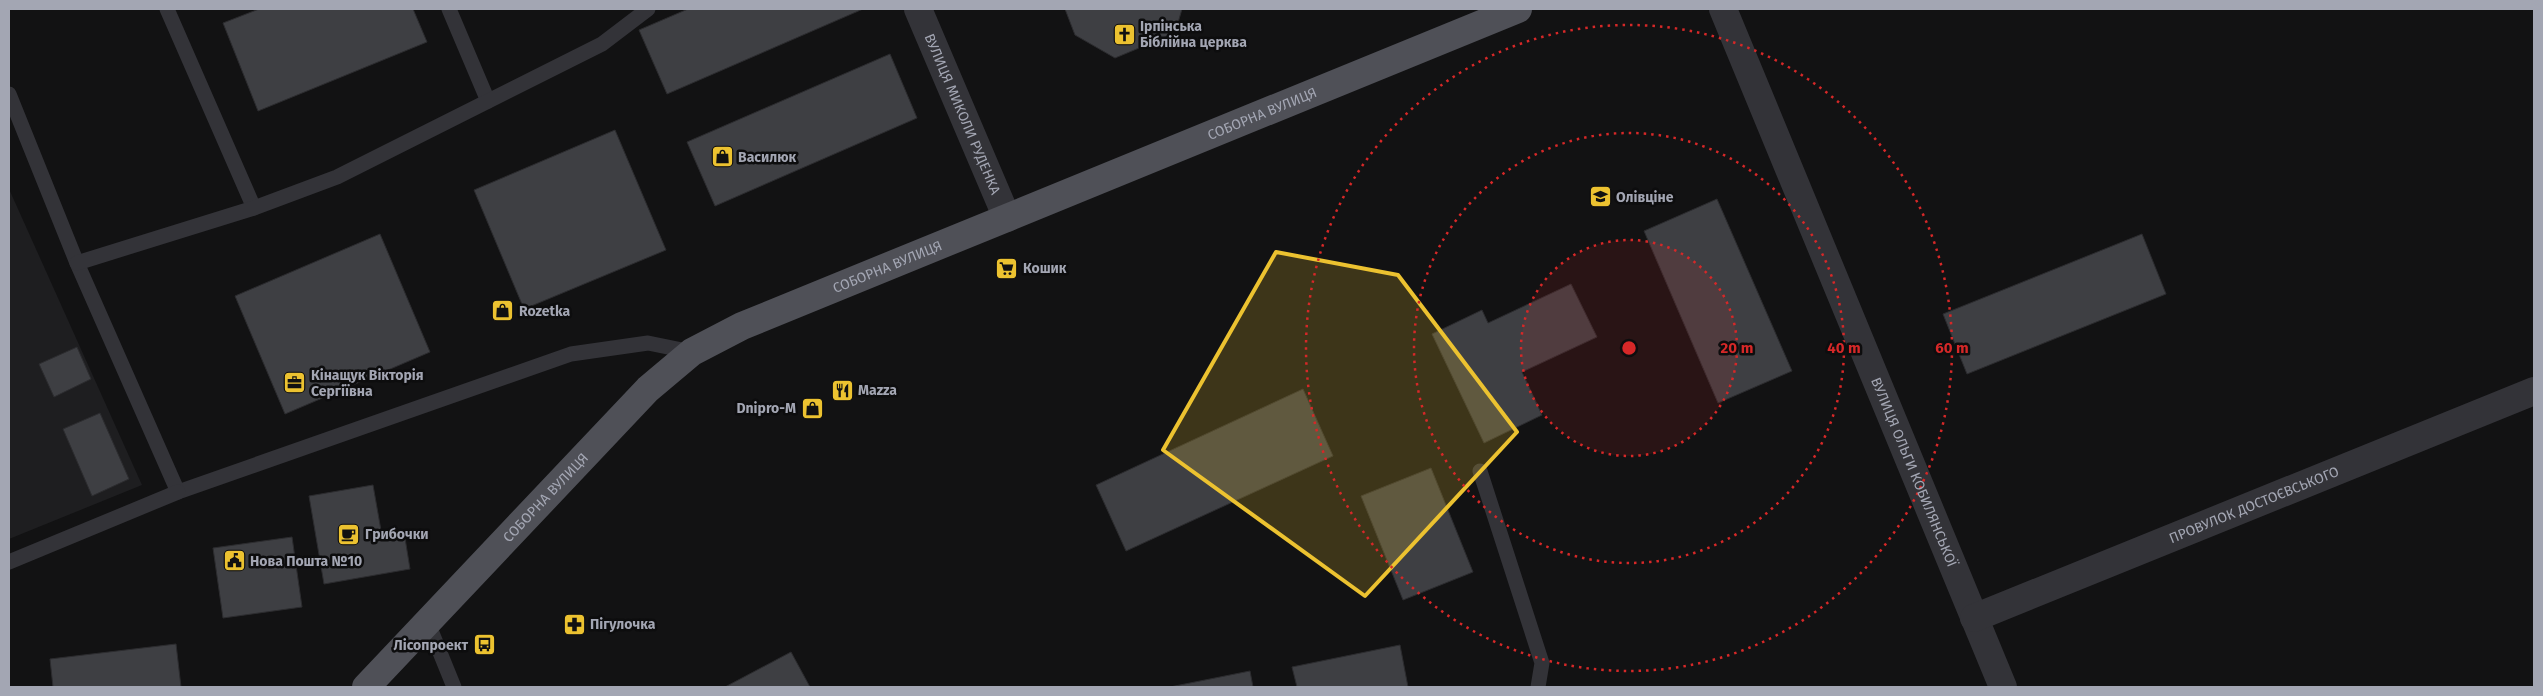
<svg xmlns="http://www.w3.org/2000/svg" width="2543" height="696" viewBox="0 0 2543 696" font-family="'Fira Sans',sans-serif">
<rect width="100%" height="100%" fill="#121213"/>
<path fill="#1e1e20" d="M9,189L142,485L9,539Z"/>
<g fill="#3e3f43" stroke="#2c2c2f">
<path d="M259,9H413L427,42L258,111L223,23Z"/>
<path d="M688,9H863L667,94L639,30Z"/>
<path d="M1065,9H1182L1175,33L1115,58L1075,35Z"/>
<path d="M890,54L917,118L715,206L687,142Z"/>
<path d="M615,130L666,250L524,309L474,190Z"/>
<path d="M1717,199L1792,371L1718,403L1644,231Z"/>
<path d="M380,234L430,352L285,414L235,296Z"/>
<path d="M2142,234L2166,294L1967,374L1943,314Z"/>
<path d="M1571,284L1597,337L1522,372L1542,415L1484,443L1432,334L1482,310L1488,323Z"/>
<path d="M77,347L91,379L54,397L39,364Z"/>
<path d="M1303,389L1333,456L1126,551L1096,485Z"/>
<path d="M100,413L129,479L92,496L63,429Z"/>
<path d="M1431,468L1473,572L1403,600L1361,496Z"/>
<path d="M373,485L382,536L404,532L410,569L324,584L309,496Z"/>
<path d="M292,537L302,607L223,618L213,548Z"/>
<path d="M176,644L181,687H53L50,659Z"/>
<path d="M1400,645L1408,687H1297L1292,667Z"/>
<path d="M791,652L810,687H725Z"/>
<path d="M1250,671L1253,687H1170Z"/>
</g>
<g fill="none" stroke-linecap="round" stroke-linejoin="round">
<g stroke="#333338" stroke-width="15">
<path d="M167,9L254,208"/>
<path d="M449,9L488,101"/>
<path d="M9,94L77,263L178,492L571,354L648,343L692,352"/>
<path d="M77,263L254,208L337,177L602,44L648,9"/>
<path d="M1480,471L1542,663L1538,687"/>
<path d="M9,562L178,492"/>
<path d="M428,623L454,687"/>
</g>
<g stroke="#333338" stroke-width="28">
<path id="s1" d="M918,9L1007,218"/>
<path id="s2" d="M1723,9L2003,687"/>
<path id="s3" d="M1974,618L2534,391"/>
</g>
<path stroke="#4f5057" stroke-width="28" id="s4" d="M366,687L648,389L692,352L742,326L1518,9"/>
</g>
<path fill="#ecc230" fill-opacity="0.2" stroke="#ecc230" stroke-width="4" stroke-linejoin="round" d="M1276,252L1398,275L1517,432L1365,596L1163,450Z"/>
<circle cx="1629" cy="348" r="108" fill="#d62828" fill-opacity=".12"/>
<g fill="none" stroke="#d62828" stroke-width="2.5" stroke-dasharray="2.5 5">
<circle cx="1629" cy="348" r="108"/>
<circle cx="1629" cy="348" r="215"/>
<circle cx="1629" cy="348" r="323"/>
</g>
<defs>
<symbol id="church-square" viewBox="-11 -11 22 22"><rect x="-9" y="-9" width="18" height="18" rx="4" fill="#ecc230" stroke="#0d0d0e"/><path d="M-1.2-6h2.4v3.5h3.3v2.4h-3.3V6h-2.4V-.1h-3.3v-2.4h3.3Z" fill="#111"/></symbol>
<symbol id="shop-square" viewBox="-11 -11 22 22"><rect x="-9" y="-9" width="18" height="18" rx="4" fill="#ecc230" stroke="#0d0d0e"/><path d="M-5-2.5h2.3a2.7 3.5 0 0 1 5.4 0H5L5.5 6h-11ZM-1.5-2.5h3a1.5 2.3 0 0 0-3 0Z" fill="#111"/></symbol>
<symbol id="school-square" viewBox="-11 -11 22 22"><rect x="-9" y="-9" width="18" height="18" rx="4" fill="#ecc230" stroke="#0d0d0e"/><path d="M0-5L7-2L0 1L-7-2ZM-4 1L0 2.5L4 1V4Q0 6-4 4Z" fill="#111"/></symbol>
<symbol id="supermarket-square" viewBox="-11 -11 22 22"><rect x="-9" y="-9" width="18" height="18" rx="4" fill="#ecc230" stroke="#0d0d0e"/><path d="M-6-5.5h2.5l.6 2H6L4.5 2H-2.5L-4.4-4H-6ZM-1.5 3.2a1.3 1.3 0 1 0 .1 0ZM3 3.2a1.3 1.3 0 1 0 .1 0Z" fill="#111"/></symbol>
<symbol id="office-square" viewBox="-11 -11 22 22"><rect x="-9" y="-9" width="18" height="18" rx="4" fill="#ecc230" stroke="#0d0d0e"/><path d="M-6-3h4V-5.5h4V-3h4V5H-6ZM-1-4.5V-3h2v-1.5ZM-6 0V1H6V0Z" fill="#111"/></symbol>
<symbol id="restaurant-square" viewBox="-11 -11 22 22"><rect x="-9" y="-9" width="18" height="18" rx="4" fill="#ecc230" stroke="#0d0d0e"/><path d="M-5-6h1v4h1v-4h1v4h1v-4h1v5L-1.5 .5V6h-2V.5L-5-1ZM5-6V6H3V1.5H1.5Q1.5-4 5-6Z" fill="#111"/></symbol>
<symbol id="cafe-square" viewBox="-11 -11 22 22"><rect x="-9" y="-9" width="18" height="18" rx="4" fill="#ecc230" stroke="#0d0d0e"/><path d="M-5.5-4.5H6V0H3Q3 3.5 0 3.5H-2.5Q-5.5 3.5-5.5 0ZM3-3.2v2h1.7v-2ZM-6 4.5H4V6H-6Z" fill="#111"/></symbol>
<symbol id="civic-square" viewBox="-11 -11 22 22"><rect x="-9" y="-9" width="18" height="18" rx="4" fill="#ecc230" stroke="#0d0d0e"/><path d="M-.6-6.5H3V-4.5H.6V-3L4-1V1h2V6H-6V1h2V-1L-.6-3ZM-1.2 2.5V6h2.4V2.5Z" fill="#111"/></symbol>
<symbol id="pharmacy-square" viewBox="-11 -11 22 22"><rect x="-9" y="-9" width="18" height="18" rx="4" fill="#ecc230" stroke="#0d0d0e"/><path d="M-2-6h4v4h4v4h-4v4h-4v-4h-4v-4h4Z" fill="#111"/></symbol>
<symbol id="bus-square" viewBox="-11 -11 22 22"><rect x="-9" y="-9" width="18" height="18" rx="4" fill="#ecc230" stroke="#0d0d0e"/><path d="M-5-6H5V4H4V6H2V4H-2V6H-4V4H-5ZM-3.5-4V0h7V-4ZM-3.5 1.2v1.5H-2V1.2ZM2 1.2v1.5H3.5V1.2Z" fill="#111"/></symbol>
</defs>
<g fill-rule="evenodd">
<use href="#church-square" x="1112" y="22" width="25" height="25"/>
<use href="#shop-square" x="710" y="144" width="25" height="25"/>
<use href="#school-square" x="1588" y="184" width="25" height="25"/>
<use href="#supermarket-square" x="994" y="256" width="25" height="25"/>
<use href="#shop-square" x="490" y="298" width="25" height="25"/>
<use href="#office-square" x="282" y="370" width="25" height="25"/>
<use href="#restaurant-square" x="830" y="378" width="25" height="25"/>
<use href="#shop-square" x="800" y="396" width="25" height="25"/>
<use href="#cafe-square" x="336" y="522" width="25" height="25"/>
<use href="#civic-square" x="222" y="548" width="25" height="25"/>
<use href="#pharmacy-square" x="562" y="612" width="25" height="25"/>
<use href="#bus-square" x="472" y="632" width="25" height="25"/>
</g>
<g text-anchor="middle" stroke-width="5" stroke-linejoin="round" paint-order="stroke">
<g font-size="14" font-weight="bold" fill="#a3a6b3" stroke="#0d0d0e" text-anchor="start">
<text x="1140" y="31">Ірпінська<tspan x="1140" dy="16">Біблійна церква</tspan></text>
<text x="738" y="162">Василюк</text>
<text x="1616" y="202">Олівціне</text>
<text x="1023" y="273">Кошик</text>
<text x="519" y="316">Rozetka</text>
<text x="311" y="380">Кінащук Вікторія<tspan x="311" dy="16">Сергіївна</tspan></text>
<text x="858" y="395">Mazza</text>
<text x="796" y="413" text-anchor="end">Dnipro-M</text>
<text x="365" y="539">Грибочки</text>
<text x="250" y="566">Нова Пошта №10</text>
<text x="590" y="629">Пігулочка</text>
<text x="468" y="650" text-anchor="end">Лісопроект</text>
</g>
<g font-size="14" fill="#a3a6b3" stroke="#0d0d0e">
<text dy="5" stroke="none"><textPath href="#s1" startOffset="114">ВУЛИЦЯ МИКОЛИ РУДЕНКА</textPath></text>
<text dy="5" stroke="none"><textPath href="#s4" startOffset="1086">СОБОРНА ВУЛИЦЯ</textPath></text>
<text dy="5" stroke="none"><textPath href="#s4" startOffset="681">СОБОРНА ВУЛИЦЯ</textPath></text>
<text dy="5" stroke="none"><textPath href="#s2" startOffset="501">ВУЛИЦЯ ОЛЬГИ КОБИЛЯНСЬКОЇ</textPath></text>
<text dy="5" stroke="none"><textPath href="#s4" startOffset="261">СОБОРНА ВУЛИЦЯ</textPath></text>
<text dy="5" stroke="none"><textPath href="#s3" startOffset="302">ПРОВУЛОК ДОСТОЄВСЬКОГО</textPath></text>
</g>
</g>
<circle cx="1629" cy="348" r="8" fill="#d62828" stroke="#0d0d0e" stroke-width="2.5"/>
<g font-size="15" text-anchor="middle" font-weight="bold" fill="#d62828" stroke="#0d0d0e" stroke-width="5" stroke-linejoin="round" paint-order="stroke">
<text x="1737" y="353">20 m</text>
<text x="1844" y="353">40 m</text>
<text x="1952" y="353">60 m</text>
</g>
<rect width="2543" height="696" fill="none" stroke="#a3a6b3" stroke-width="20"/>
</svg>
